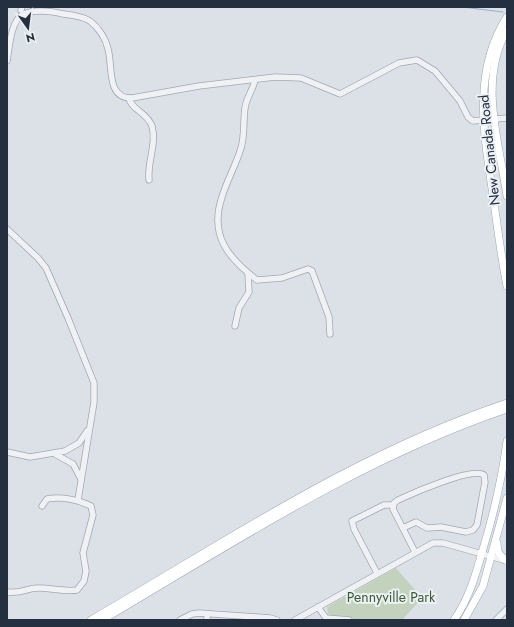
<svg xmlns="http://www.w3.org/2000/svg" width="514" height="627" viewBox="0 0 514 627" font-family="Jost,sans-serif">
<rect width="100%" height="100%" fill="#dce1e7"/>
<path fill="#c3d2bc" d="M396,568L422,598L402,620H356L328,614L327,607Z"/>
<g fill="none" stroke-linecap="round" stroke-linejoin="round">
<path stroke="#93b1cb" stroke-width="1" d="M462,7L503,12"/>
<defs>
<g id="minor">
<path d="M21,10L22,7"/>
<path d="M7,61C9,49 11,18 24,14C36,9 50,11 63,14C72,15 82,16 90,21C99,28 106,39 108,49C113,66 106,99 132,98L199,86L275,77L301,78L340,94L399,63L417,60L435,71L460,101L468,117L473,121L507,118"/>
<path d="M255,80C253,90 246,98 245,108C243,122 245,135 241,148C236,165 227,180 222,197C209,235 228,258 257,280L282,278L308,269L312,271L329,317L330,334"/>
<path d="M129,98C131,110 147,112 152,126C157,144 147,162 149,180"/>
<path d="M7,229L38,258L46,268L68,318L94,383V402L78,500"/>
<path d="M235,326L239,308L249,292L248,273"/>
<path d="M7,452L30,457L65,451L79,443L87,431"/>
<path d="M55,454L73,464L81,479"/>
<path d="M403,528L416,522L427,528L441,527L466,532L473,530L477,525L485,482L484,475C472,467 413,493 398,500L394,503L393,509L415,552"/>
<path d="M377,573L354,529L352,521L384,505H393"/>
<path d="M7,592C23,594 26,588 38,588C51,588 65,592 77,590L84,581L86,571L83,553L93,515L91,506C79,500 61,496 47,499L42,506"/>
<path d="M318,607L326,618L349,620"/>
<path d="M207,614V620"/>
<path d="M180,620L192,614L199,613L270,618L277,620"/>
<path d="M295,620L433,543H443L507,561"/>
<path d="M496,620L507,609"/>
</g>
<g id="major">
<path d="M507,17C472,71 484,135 493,195C497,225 501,256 507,286"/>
<path d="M507,30C478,81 499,142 507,196"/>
<path d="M497,543L498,552L505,560"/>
<path d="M91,620C227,541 357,453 507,403"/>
<path d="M102,620C235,542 360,459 507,409"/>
<path d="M454,620C469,599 476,574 483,549C494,513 502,478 507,441"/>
<path d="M464,620L483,586L507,498"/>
</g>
</defs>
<use href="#minor" stroke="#a1a8b1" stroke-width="7"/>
<use href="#major" stroke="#9aa6b4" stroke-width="8"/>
<use href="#minor" stroke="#eff1f5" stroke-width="5.5"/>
<use href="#major" stroke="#fff" stroke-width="7"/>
</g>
<g text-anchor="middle" stroke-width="4" stroke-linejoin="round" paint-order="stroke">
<g font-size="14" fill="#242f3f" stroke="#ebf0f5">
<text transform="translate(489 150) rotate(-96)" y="5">New Canada Road</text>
</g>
<g font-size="14" fill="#3b5b31" stroke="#ebf0f5">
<text x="391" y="602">Pennyville Park</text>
</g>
</g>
<rect width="514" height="627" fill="none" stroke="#242f3f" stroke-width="16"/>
<g transform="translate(28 28) rotate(166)" stroke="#ebf0f5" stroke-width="3" paint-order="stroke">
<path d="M0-3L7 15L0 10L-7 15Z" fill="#242f3f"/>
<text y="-6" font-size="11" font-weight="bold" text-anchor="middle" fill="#242f3f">N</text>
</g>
</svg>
